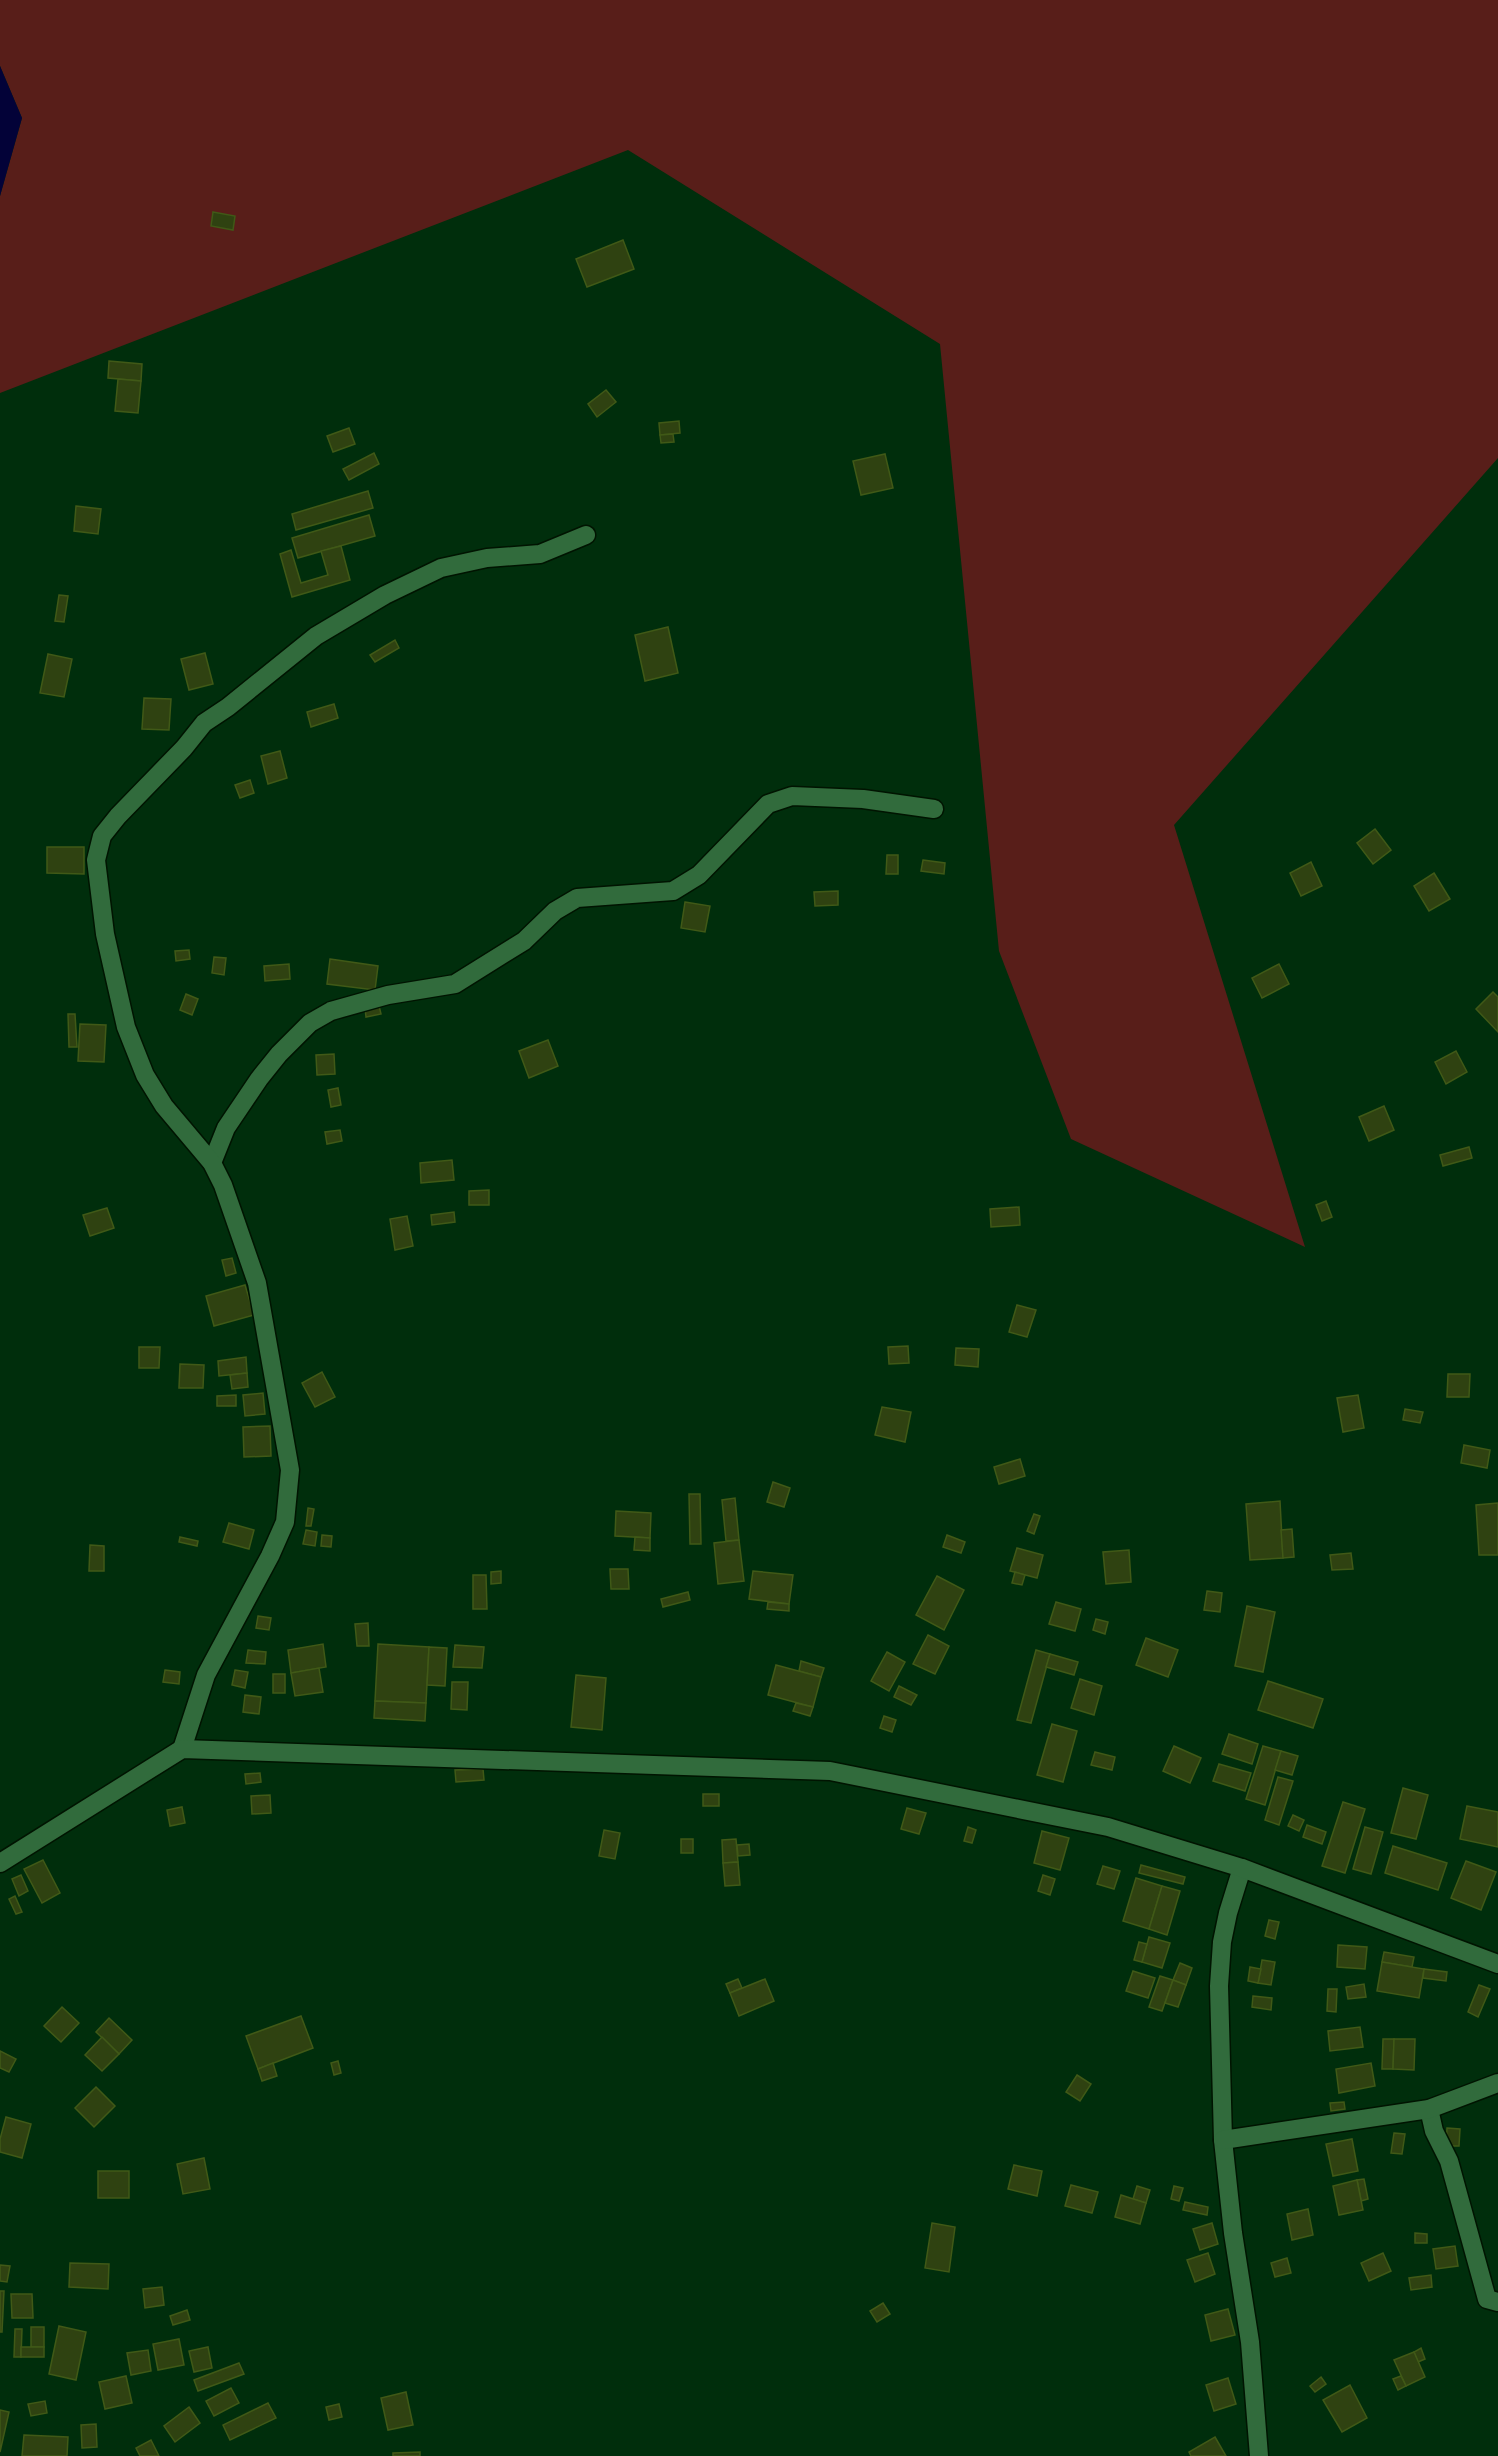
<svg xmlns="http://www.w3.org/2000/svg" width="1498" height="2456" viewBox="0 0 1498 2456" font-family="'Titillium Web',sans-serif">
<rect width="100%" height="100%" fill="#002e0c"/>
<path fill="#581e19" d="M0,0H1498V458L1174,825L1305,1247L1071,1139L999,951L940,344L628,150L0,393V196L22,118L0,66Z"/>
<path fill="#030238" d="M0,66L22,118L0,196Z"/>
<g fill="#2f4211" stroke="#405917" stroke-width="1.5">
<path d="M213,212L235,216L233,230L211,226Z"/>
<path d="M623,240L634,269L587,287L576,259Z"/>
<path d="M109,361L142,364L141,381L108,378Z"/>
<path d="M118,379L141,381L138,413L115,411Z"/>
<path d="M606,390L616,402L597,417L588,404Z"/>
<path d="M679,421L680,433L660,435L659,423Z"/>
<path d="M349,428L355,444L333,452L327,436Z"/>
<path d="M673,434L674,442L661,443L660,435Z"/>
<path d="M374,453L379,464L349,480L343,469Z"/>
<path d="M885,454L893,488L861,495L853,461Z"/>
<path d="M368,491L373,508L296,530L292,514Z"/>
<path d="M76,506L101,509L98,534L74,531Z"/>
<path d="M369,515L375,536L298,558L292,538Z"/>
<path d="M341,546L350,580L292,597L280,554L291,550L301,583L328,575L321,551Z"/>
<path d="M59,595L68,596L64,622L55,621Z"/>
<path d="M668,627L678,673L645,681L635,635Z"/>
<path d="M395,640L399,648L375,662L370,655Z"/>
<path d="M205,653L213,684L189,690L181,659Z"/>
<path d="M48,654L72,659L64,697L40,693Z"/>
<path d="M144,698L171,699L169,730L142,729Z"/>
<path d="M334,704L338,718L311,727L307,712Z"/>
<path d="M280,751L287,778L268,784L261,756Z"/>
<path d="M250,780L254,793L240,798L235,785Z"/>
<path d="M1375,829L1391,850L1373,864L1357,843Z"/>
<path d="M47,847H84V874L47,873Z"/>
<path d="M887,855H898V874H886Z"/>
<path d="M923,860L945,863L944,874L921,871Z"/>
<path d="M1311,862L1322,886L1301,896L1290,873Z"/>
<path d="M1434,873L1450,899L1429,911L1414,886Z"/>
<path d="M838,891V905L815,906L814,892Z"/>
<path d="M685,902L710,906L705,932L681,928Z"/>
<path d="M189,950L190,959L176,961L175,951Z"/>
<path d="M214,957L226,958L224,975L212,973Z"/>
<path d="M330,959L378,966L375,990L327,984Z"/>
<path d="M289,964L290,979L265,981L264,966Z"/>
<path d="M1279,964L1289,984L1262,998L1252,978Z"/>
<path d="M1493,992L1498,997V1032L1476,1009Z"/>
<path d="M186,994L198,999L192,1015L180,1010Z"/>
<path d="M379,1006L381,1014L366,1017L365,1008Z"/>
<path d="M68,1014H75L77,1047H69Z"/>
<path d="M80,1024L106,1025L104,1062L78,1061Z"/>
<path d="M548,1040L558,1066L529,1078L519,1051Z"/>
<path d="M1456,1051L1467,1072L1446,1084L1435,1062Z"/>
<path d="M334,1054L335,1074L317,1075L316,1055Z"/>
<path d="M338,1088L341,1105L331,1107L328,1090Z"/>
<path d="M1384,1106L1394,1130L1369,1141L1359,1117Z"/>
<path d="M340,1130L342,1141L327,1144L325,1132Z"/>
<path d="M1469,1147L1472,1158L1443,1166L1440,1155Z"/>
<path d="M452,1160L454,1180L421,1183L420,1163Z"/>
<path d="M489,1190V1205H469V1191Z"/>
<path d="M1326,1201L1332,1217L1322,1221L1316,1205Z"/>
<path d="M1019,1207L1020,1225L991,1227L990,1209Z"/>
<path d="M107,1208L114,1228L90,1236L83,1215Z"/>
<path d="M454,1212L455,1222L432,1225L431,1215Z"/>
<path d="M407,1216L413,1246L395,1250L390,1219Z"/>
<path d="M232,1258L236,1273L226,1276L222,1260Z"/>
<path d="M245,1285L254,1315L214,1326L206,1296Z"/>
<path d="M1017,1305L1036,1310L1027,1337L1009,1332Z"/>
<path d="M908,1346L909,1363L889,1364L888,1347Z"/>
<path d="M139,1347H160L159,1368H139Z"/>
<path d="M956,1348L979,1349L978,1367L955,1365Z"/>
<path d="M246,1357L247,1373L219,1376L218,1361Z"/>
<path d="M180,1364L204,1365L203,1388H179Z"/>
<path d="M322,1372L335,1397L315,1407L302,1383Z"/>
<path d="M247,1373L248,1387L232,1389L230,1375Z"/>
<path d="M1448,1374H1470L1469,1397H1447Z"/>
<path d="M263,1393L265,1414L245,1416L243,1395Z"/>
<path d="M236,1395V1406H217V1396Z"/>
<path d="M1358,1395L1364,1428L1343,1432L1337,1398Z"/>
<path d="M882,1407L911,1412L905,1442L875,1435Z"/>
<path d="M1405,1409L1423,1412L1420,1423L1403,1420Z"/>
<path d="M270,1426L271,1456L244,1457L243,1427Z"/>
<path d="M1464,1445L1490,1450L1487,1468L1461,1463Z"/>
<path d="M1020,1459L1025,1476L999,1484L994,1467Z"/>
<path d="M773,1482L790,1488L784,1507L767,1502Z"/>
<path d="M689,1494H700L701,1544H690Z"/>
<path d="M735,1498L739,1540L726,1541L722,1500Z"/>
<path d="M1280,1501L1283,1558L1250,1560L1246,1504Z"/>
<path d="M1498,1503V1555H1479L1476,1505Z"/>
<path d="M308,1508L314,1509L311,1526H306Z"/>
<path d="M616,1511L651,1513L650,1538L615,1536Z"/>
<path d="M1034,1514L1040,1516L1034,1534L1027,1531Z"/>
<path d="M229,1523L254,1530L249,1549L223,1542Z"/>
<path d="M1292,1529L1294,1557L1283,1558L1281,1530Z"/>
<path d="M306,1530L317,1532L315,1546L303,1544Z"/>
<path d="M322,1535L332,1536L331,1547L321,1546Z"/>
<path d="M947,1535L965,1542L961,1553L943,1547Z"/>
<path d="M180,1537L198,1541L197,1546L179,1542Z"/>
<path d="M635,1537L650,1538V1551L634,1550Z"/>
<path d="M739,1540L744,1581L718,1584L714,1543Z"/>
<path d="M90,1545L104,1546V1571H89Z"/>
<path d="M1017,1548L1043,1555L1037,1578L1010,1571Z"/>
<path d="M1129,1550L1131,1582L1106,1584L1103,1552Z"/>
<path d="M1351,1553L1353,1569L1332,1570L1330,1555Z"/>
<path d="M610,1569H628L629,1589H611Z"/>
<path d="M501,1571V1583L491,1584V1572Z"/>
<path d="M753,1571L793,1575L789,1604L749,1599Z"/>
<path d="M1015,1572L1025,1575L1022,1585L1012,1583Z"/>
<path d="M473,1575H486L487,1609H473Z"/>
<path d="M937,1576L964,1590L944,1630L916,1615Z"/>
<path d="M1207,1591L1222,1593L1220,1612L1204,1610Z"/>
<path d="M688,1592L690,1600L663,1607L661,1599Z"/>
<path d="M768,1602L789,1604V1611L767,1609Z"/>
<path d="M1056,1602L1081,1609L1075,1631L1049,1624Z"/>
<path d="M1247,1606L1275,1612L1263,1672L1235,1666Z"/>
<path d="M258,1616L271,1618L269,1630L256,1628Z"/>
<path d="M1096,1619L1108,1622L1105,1634L1093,1630Z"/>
<path d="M368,1623L369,1646H357L355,1624Z"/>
<path d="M928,1635L949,1646L935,1674L913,1664Z"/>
<path d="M1146,1638L1178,1650L1168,1677L1136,1665Z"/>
<path d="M323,1644L326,1667L291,1673L288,1650Z"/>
<path d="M378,1644L429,1647L426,1703L375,1701Z"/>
<path d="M455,1645L484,1647L482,1668L453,1667Z"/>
<path d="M429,1647L447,1648L445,1686L427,1685Z"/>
<path d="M248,1650L266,1652L265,1664L246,1663Z"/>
<path d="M1036,1650L1050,1654L1031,1723L1017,1720Z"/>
<path d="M887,1652L905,1662L889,1691L871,1681Z"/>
<path d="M1050,1654L1078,1662L1074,1675L1046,1667Z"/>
<path d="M801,1661L824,1668L821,1677L799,1671Z"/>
<path d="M776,1665L821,1677L813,1707L768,1695Z"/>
<path d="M319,1668L323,1692L295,1696L291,1673Z"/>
<path d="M165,1670L180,1672L179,1684L163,1682Z"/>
<path d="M235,1670L248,1672L245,1688L232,1685Z"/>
<rect x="273" y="1674" width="12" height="19"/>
<path d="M576,1675L606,1678L602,1730L571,1727Z"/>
<path d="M1080,1679L1102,1686L1094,1715L1071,1708Z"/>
<path d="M1268,1681L1323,1699L1313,1728L1258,1710Z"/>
<path d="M452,1682H468L467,1710L451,1709Z"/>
<path d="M899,1686L917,1695L911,1705L894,1697Z"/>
<path d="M245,1695L261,1697L259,1714L243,1712Z"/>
<path d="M375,1701L426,1703L425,1721L374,1718Z"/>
<path d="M796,1703L813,1707L810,1716L793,1711Z"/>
<path d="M884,1716L896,1720L892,1732L880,1728Z"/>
<path d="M1052,1724L1077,1731L1063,1782L1037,1775Z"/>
<path d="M1229,1734L1258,1744L1252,1764L1222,1754Z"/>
<path d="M1174,1746L1201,1758L1190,1783L1163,1771Z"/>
<path d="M1263,1746L1281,1751L1265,1805L1246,1799Z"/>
<path d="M1281,1751L1298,1756L1292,1775L1275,1770Z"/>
<path d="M1095,1752L1115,1757L1112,1770L1091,1765Z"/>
<path d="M1219,1764L1251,1773L1245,1791L1213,1781Z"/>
<path d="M483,1769L484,1780L456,1782L455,1770Z"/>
<path d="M260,1773L261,1782L246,1784L245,1774Z"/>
<path d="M1278,1777L1293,1781L1279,1825L1265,1820Z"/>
<path d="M1403,1788L1428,1795L1416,1839L1391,1833Z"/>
<rect x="703" y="1794" width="16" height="12"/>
<path d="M270,1795L271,1813L252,1814L251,1796Z"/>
<path d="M1343,1802L1365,1809L1345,1873L1322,1866Z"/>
<path d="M1467,1806L1498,1812V1847L1460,1839Z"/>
<path d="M182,1807L185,1823L170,1826L167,1810Z"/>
<path d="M907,1808L926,1813L919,1834L901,1829Z"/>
<path d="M1293,1815L1304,1820L1299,1831L1288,1826Z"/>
<path d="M1307,1825L1326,1832L1322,1844L1303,1837Z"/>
<path d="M968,1827L976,1830L972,1843L964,1841Z"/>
<path d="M1365,1827L1383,1832L1371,1874L1353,1869Z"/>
<path d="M604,1830L620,1833L615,1859L599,1856Z"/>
<path d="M1042,1831L1069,1838L1060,1870L1034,1863Z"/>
<rect x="681" y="1839" width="12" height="14"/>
<path d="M736,1839L738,1862L723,1863L722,1840Z"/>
<path d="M749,1844L750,1855L738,1856L737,1845Z"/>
<path d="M1393,1846L1447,1863L1438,1890L1385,1873Z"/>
<path d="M43,1860L60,1893L42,1903L24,1869Z"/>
<path d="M1466,1861L1496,1872L1481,1910L1451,1898Z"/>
<path d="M738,1862L740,1885L725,1886L723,1863Z"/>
<path d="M1141,1865L1185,1877L1183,1884L1139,1873Z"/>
<path d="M1103,1866L1120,1871L1114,1889L1097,1884Z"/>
<path d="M21,1875L28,1891L19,1896L12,1879Z"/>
<path d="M1043,1875L1055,1879L1050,1895L1038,1891Z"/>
<path d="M1136,1878L1162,1886L1149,1929L1123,1921Z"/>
<path d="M1162,1886L1180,1891L1167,1935L1149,1929Z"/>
<path d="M15,1896L22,1912L16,1914L9,1899Z"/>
<path d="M1269,1920L1279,1922L1275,1939L1265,1936Z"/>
<path d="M1149,1937L1170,1943L1162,1968L1142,1962Z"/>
<path d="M1139,1942L1147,1944L1142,1962L1134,1960Z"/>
<path d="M1338,1945L1367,1947L1365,1969L1337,1967Z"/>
<path d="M1384,1952L1414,1957L1412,1967L1382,1962Z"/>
<path d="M1262,1960L1275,1962L1271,1985L1258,1983Z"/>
<path d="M1382,1962L1424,1969L1419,1998L1377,1991Z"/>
<path d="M1180,1963L1192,1968L1186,1985L1173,1980Z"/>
<path d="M1250,1967L1261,1969L1258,1983L1248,1981Z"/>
<path d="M1424,1969L1447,1972L1446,1981L1423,1978Z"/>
<path d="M1133,1971L1155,1978L1148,1998L1126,1991Z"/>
<path d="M1160,1976L1173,1980L1162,2011L1149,2007Z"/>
<path d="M738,1979L742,1988L730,1993L726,1984Z"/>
<path d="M765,1979L774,2001L739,2016L730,1993Z"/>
<path d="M1173,1980L1186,1985L1178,2007L1165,2003Z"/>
<path d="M1364,1984L1366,1997L1348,1999L1346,1987Z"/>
<path d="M1479,1985L1490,1989L1478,2017L1468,2012Z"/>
<path d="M1328,1989H1337L1336,2012L1327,2011Z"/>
<path d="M1253,1996L1272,1998L1271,2010L1252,2007Z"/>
<path d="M62,2007L79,2023L61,2042L44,2026Z"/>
<path d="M301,2016L313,2048L258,2069L246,2036Z"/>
<path d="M109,2018L132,2040L119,2054L96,2032Z"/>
<path d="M1360,2027L1363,2047L1330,2051L1328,2031Z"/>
<path d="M102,2037L119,2054L102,2071L85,2055Z"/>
<path d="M1383,2039H1394L1393,2069H1382Z"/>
<path d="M1394,2039H1415L1414,2070L1393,2069Z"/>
<path d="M0,2051L16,2059L9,2072L0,2068Z"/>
<path d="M338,2061L341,2073L334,2075L331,2063Z"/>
<path d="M273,2063L277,2076L262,2081L258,2069Z"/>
<path d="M1371,2063L1375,2086L1339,2093L1336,2069Z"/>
<path d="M1077,2075L1091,2084L1080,2101L1066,2092Z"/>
<path d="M96,2087L115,2106L94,2127L75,2108Z"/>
<path d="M1344,2102L1345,2109L1331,2111L1330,2103Z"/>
<path d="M6,2117L31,2124L22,2158L0,2152V2139Z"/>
<path d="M1447,2128L1460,2129L1459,2146H1446Z"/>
<path d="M1394,2133L1405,2134L1402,2154L1391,2153Z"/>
<path d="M1352,2139L1358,2171L1333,2176L1326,2144Z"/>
<path d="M204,2158L210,2189L183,2194L177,2164Z"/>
<path d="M1014,2165L1042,2171L1037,2196L1008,2189Z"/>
<rect x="98" y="2171" width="31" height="27"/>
<path d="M1364,2179L1368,2199L1361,2201L1357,2180Z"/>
<path d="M1357,2180L1363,2210L1339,2215L1333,2186Z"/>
<path d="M1071,2185L1098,2192L1092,2213L1065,2206Z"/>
<path d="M1137,2186L1150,2190L1146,2203L1133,2199Z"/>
<path d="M1174,2186L1183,2188L1179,2201L1171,2199Z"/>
<path d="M1121,2195L1146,2203L1140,2224L1115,2217Z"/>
<path d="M1185,2202L1208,2207L1207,2215L1183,2210Z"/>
<path d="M1308,2209L1313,2235L1292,2240L1287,2214Z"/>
<path d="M932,2223L955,2227L949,2272L925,2268Z"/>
<path d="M1212,2223L1218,2244L1200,2250L1193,2229Z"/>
<path d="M1415,2233L1427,2234V2243H1415Z"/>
<path d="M1455,2246L1458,2266L1436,2269L1433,2249Z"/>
<path d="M1208,2253L1215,2274L1195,2282L1187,2260Z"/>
<path d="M1383,2253L1391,2271L1369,2281L1361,2263Z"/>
<path d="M1287,2258L1291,2273L1275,2277L1271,2263Z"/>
<path d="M70,2263L109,2264L108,2289L69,2287Z"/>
<path d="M0,2265L10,2266L7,2282L0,2281Z"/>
<path d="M1431,2275L1432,2287L1411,2290L1409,2278Z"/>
<path d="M162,2287L164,2305L145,2308L143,2289Z"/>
<path d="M0,2291H4L2,2332H0Z"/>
<path d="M11,2294H32L33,2318H12Z"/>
<path d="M883,2303L890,2314L877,2322L870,2311Z"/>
<path d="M1228,2309L1235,2335L1211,2341L1205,2315Z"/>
<path d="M187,2310L190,2320L173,2325L170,2316Z"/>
<path d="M59,2326L86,2332L76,2380L49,2374Z"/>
<rect x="31" y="2327" width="13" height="20"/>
<path d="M15,2329H22L21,2357H14Z"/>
<path d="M179,2339L184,2365L158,2370L153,2344Z"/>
<rect x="21" y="2347" width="23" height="10"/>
<path d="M208,2347L212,2368L194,2372L189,2351Z"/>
<path d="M1421,2348L1425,2359L1418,2362L1414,2352Z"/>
<path d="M148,2350L151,2371L131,2375L127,2353Z"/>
<path d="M1414,2352L1425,2377L1406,2386L1394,2360Z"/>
<path d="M239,2363L244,2374L198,2391L194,2380Z"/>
<path d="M126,2376L132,2403L105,2409L99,2382Z"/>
<path d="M1401,2376L1406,2386L1398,2390L1393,2379Z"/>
<path d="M1321,2377L1326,2384L1315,2392L1310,2386Z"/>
<path d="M1228,2378L1236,2404L1214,2411L1206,2385Z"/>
<path d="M1350,2385L1367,2418L1342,2432L1323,2400Z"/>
<path d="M231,2388L239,2403L214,2416L206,2401Z"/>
<path d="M406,2392L413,2425L388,2430L381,2398Z"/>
<path d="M45,2401L47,2413L31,2416L28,2404Z"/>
<path d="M268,2403L276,2418L230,2440L223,2425Z"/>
<path d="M339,2404L342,2417L329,2420L326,2407Z"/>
<path d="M189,2407L200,2423L175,2442L164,2426Z"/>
<path d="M0,2410L9,2412L0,2452Z"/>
<path d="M96,2424L97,2447L82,2448L81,2425Z"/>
<path d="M24,2435L68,2437L67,2456H22Z"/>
<path d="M1215,2437L1226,2456H1191L1189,2452Z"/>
<path d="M151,2440L159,2456H140L136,2448Z"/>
<path d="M420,2452V2456H393V2453Z"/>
</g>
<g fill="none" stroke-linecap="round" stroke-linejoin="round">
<defs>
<g id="street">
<path d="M212,1163L226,1128L259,1079L279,1054L310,1023L331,1011L388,995L455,984L524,941L555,911L577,898L673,891L699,875L768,804L792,796L863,799L934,809"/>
<path d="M182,1749L206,1675L270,1556L285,1522L290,1470L257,1283L223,1185L212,1163L164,1106L145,1075L126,1027L105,934L96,860L102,836L118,816L184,748L204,723L228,707L316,636L385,595L441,568L487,558L540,554L586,535"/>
<path d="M1242,1868L1228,1913L1222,1942L1219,1986L1223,2140L1233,2233L1250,2342L1259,2456"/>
<path d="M1429,2109L1434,2131L1449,2161L1487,2299L1498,2302"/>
<path d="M1223,2140L1429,2109L1498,2083"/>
</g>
<path id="secondary" d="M0,1863L182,1749L830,1771L1108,1827L1242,1868L1498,1964"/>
</defs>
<use href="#street" stroke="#001401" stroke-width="21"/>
<use href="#secondary" stroke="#001401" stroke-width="21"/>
<use href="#street" stroke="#316b3c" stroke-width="18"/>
<use href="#secondary" stroke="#316b3c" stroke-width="18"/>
</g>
</svg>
